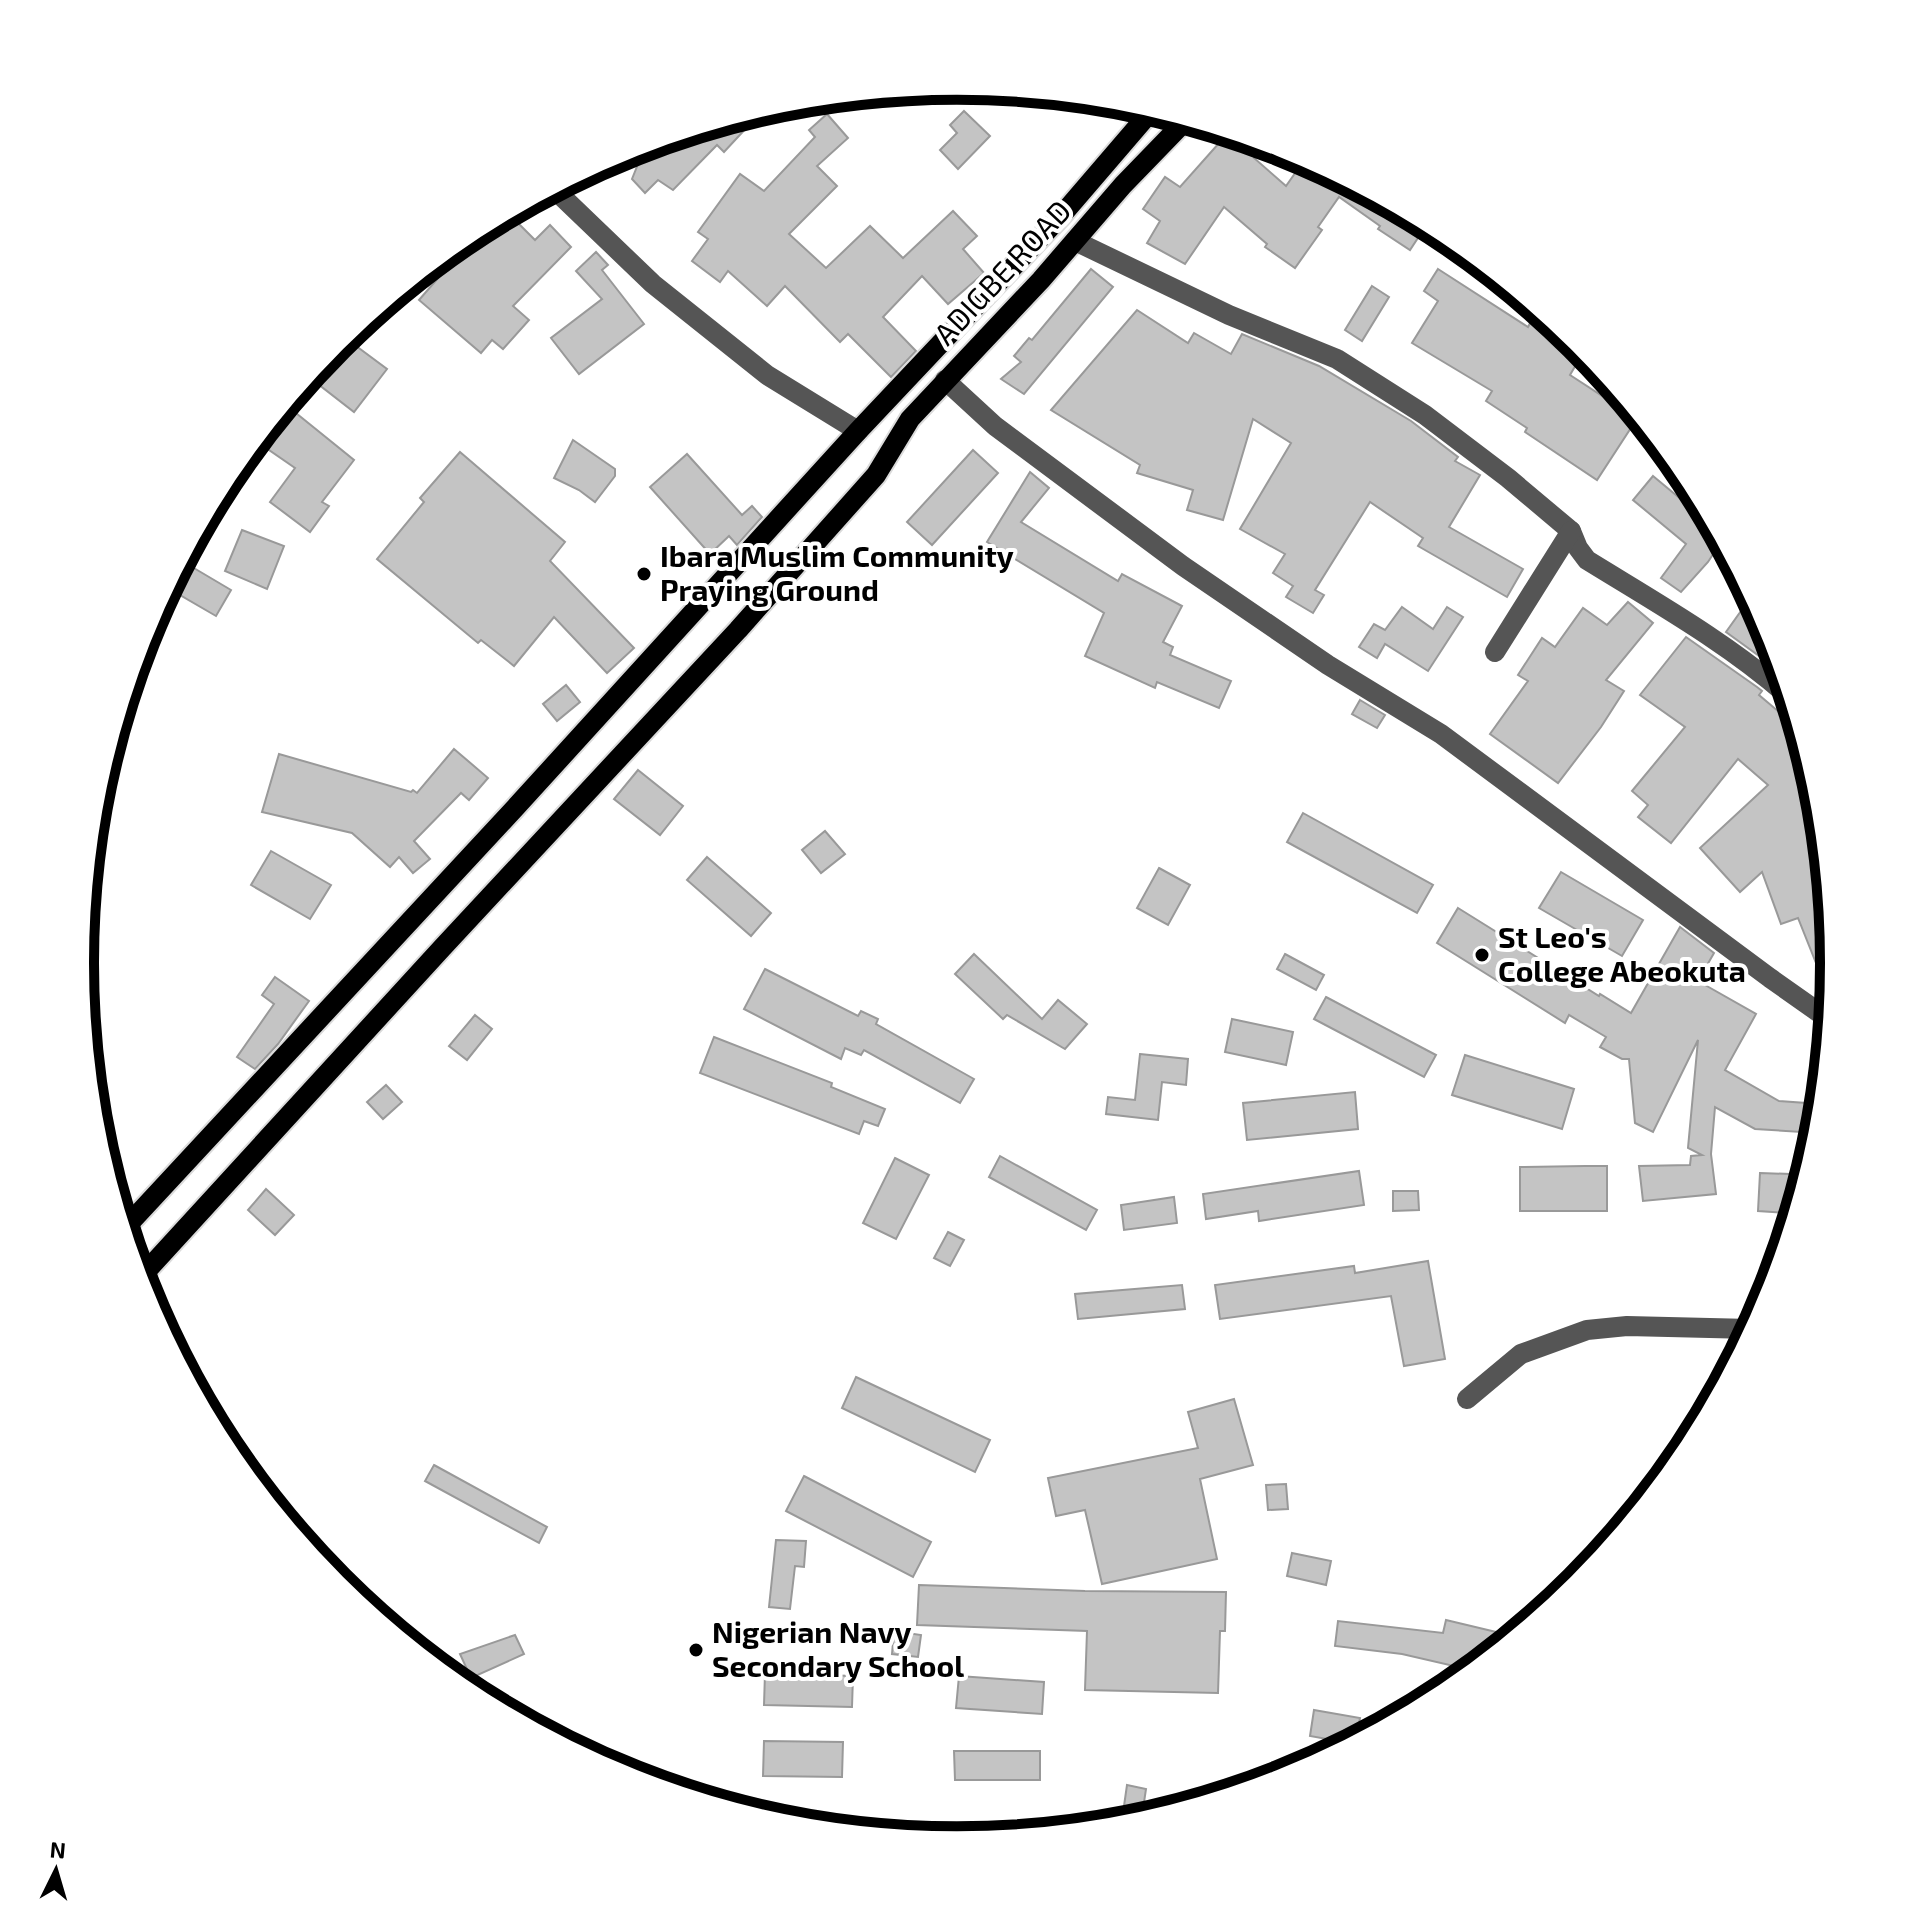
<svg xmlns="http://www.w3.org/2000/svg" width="1914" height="1926" viewBox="0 0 1914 1926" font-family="'Exo 2',sans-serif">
<rect width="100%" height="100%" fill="#fff"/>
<g fill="#c4c4c4" stroke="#999" stroke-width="2">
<path d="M763,110L724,152L717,145L673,190L658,180L645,193L632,179L640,159L635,149Z"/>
<path d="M964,111L990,136L958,169L940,150L957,133L950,125Z"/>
<path d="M827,114L848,138L817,166L837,186L789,234L826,268L870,226L903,258L953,211L977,236L963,249L984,273L948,304L922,276L883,317L916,351L891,377L848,334L840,342L785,286L767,306L728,271L720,282L692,261L708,239L698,232L740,174L764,191L815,137L809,130Z"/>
<path d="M1228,133L1265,145L1254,158L1286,186L1305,159L1427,224L1410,250L1378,229L1380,226L1339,197L1318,227L1322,230L1295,268L1265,247L1267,244L1224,207L1185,264L1147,243L1160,221L1143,209L1165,177L1180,187Z"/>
<path d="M508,213L535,240L550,225L571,247L513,306L529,320L503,349L492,340L481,353L419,300L460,253L457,250L479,229Z"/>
<path d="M596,252L608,265L602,270L644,324L579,374L551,338L602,299L576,271Z"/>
<path d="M1091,269L1113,287L1024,394L1001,379L1021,362L1014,356L1029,338L1032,340Z"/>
<path d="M1438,269L1528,327L1537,310L1584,351L1570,375L1604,397L1612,385L1638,417L1597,480L1525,432L1527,428L1486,401L1492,391L1412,343L1438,301L1424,291Z"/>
<path d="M1372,286L1389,297L1362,341L1345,330Z"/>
<path d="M1137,310L1188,343L1194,333L1231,354L1242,334L1319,366L1411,421L1458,457L1455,461L1480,475L1449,527L1523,569L1507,597L1418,546L1423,538L1370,502L1315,590L1324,595L1313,613L1286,597L1293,586L1273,573L1285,554L1240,529L1291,443L1253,419L1223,520L1187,510L1193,490L1137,473L1140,465L1051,410Z"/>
<path d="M344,337L387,369L354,412L309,377Z"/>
<path d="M286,405L354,460L322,502L329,506L310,532L270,502L295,468L256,441Z"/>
<path d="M573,440L615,469V476L595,502L579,490L554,478Z"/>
<path d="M973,450L998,473L932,545L907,522Z"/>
<path d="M460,452L565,542L550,561L634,648L607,673L554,617L514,666L481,640L478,643L377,559L424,502L420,498Z"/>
<path d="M687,454L742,515L752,506L762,517L737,545L729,536L710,554L650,487Z"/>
<path d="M1030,472L1049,488L1021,522L1118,581L1122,574L1182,606L1163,642L1173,647L1170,655L1231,681L1219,708L1157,682L1155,688L1085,656L1104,613L987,542Z"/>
<path d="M1653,476L1712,525L1721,542L1708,562L1681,592L1661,578L1686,544L1633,500Z"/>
<path d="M242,530L284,546L267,589L225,571Z"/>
<path d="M182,561L231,590L216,616L168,588Z"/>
<path d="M1751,597L1767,628L1777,660L1773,666L1726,632Z"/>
<path d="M1628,602L1653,623L1606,680L1624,691L1601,727L1558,783L1490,734L1528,681L1518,675L1542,638L1555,647L1583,608L1607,625Z"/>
<path d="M1402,607L1433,629L1447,607L1463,617L1428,671L1385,644L1377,658L1359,647L1374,624L1385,630Z"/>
<path d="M1686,637L1757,687L1762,691L1759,695L1798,728L1790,740L1808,761L1817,792L1828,907L1818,911L1833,949L1834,968L1820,973L1798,918L1781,924L1762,872L1740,892L1700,848L1768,785L1738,759L1671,843L1638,817L1648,805L1632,791L1685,727L1640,695Z"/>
<path d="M566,685L580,702L557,721L543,704Z"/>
<path d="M1360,700L1385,715L1377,728L1352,714Z"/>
<path d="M454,749L488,778L469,800L461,793L414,841L430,859L413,873L399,857L390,867L352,833L262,812L279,754L411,792L413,790L417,793Z"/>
<path d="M638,770L683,806L660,835L614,799Z"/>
<path d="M1303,813L1433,885L1417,913L1287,842Z"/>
<path d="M825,831L845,854L821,873L802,850Z"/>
<path d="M271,851L331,885L310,919L251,885Z"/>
<path d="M707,857L771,913L751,936L687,880Z"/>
<path d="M1159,868L1190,885L1168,925L1137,908Z"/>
<path d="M1561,872L1643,920L1622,956L1539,908Z"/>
<path d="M1458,908L1599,996L1600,994L1631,1013L1680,927L1714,953L1698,981L1756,1014L1725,1070L1779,1101L1820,1104L1817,1133L1755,1129L1715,1107L1711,1154L1716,1194L1643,1201L1639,1166L1690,1165L1691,1156L1702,1155L1688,1148L1698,1040L1653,1132L1635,1123L1629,1059H1622L1600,1047L1606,1037L1569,1015L1565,1023L1437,943Z"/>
<path d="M974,954L1042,1019L1058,1000L1087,1024L1065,1049L1007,1015L1003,1019L955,974Z"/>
<path d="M1285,954L1324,975L1316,990L1277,969Z"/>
<path d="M765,969L858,1016L861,1011L878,1019L876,1024L974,1079L960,1103L864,1050L861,1055L845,1048L841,1059L744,1009Z"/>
<path d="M275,977L309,1001L278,1044L255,1069L237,1057L274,1004L262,995Z"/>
<path d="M1326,997L1436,1055L1424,1077L1314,1019Z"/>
<path d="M475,1015L492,1029L467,1060L449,1046Z"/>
<path d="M1232,1019L1293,1032L1286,1065L1225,1052Z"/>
<path d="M714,1037L832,1083L831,1087L885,1109L878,1126L864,1121L859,1134L700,1073Z"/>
<path d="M1140,1054L1188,1059L1186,1085L1162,1082L1158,1120L1106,1114L1108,1097L1135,1100Z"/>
<path d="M1465,1055L1574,1089L1562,1129L1452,1095Z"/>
<path d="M386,1085L402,1102L383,1119L367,1102Z"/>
<path d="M1355,1092L1358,1129L1247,1140L1243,1103Z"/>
<path d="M1000,1156L1097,1210L1086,1230L989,1177Z"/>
<path d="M895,1158L929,1175L896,1239L863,1223Z"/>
<path d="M1585,1166H1607V1211H1520V1167Z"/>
<path d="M1359,1171L1364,1205L1259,1221L1258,1211L1206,1219L1203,1194Z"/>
<path d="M1760,1173L1790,1174L1789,1213L1758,1211Z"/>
<path d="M266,1189L294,1215L275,1235L248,1210Z"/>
<path d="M1393,1191H1418L1419,1210L1393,1211Z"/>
<path d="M1174,1197L1177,1223L1124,1230L1121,1205Z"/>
<path d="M948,1232L964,1240L950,1266L934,1258Z"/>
<path d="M1428,1261L1445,1359L1404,1366L1391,1296L1220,1319L1215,1285L1354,1266L1355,1273Z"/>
<path d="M1182,1285L1185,1309L1078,1319L1075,1294Z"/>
<path d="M856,1377L990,1440L975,1472L842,1408Z"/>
<path d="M1234,1399L1253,1465L1200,1479L1217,1559L1102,1584L1085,1510L1056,1516L1048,1478L1198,1448L1188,1412Z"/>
<path d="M434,1465L547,1527L539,1543L425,1481Z"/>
<path d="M804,1476L931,1542L913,1577L786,1511Z"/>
<path d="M1286,1484L1288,1509L1268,1510L1266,1485Z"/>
<path d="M776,1540L806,1541L804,1567L795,1566L790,1609L769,1607Z"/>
<path d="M1292,1553L1331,1561L1326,1585L1287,1576Z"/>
<path d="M919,1585L1085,1591L1226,1592L1225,1631H1220L1218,1693L1085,1690L1087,1631L917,1625Z"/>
<path d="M1446,1620L1513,1636L1471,1670L1402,1654L1335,1646L1338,1621L1443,1633Z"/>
<path d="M894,1631L921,1635L918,1657L892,1654Z"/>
<path d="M515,1635L524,1654L471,1678L460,1654Z"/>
<path d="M765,1673L853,1676L852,1707L764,1705Z"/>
<path d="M959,1676L1044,1682L1042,1714L956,1708Z"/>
<path d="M1314,1710L1360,1718L1356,1739L1349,1743L1310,1736Z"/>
<path d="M764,1741L843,1742L842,1777L763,1776Z"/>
<path d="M954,1751H1040V1780H955Z"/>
<path d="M1127,1785L1146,1789L1143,1809L1124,1806Z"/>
</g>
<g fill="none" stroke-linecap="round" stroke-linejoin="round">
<defs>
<g id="major">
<path d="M125,1228L515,808L858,431L1061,216L1152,110"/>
<path d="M140,1278L442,948L738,630L876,475L910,419L1041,280L1123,185L1186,120"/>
</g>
</defs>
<use href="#major" stroke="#dbdbdb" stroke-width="24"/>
<g stroke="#555" stroke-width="20">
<path d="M554,189L653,284L767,375L858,431"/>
<path d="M1075,241L1229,315L1337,359L1425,415L1508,478L1571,531L1578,548L1587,560C1655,602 1728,643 1788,696"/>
<path d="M945,380L995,426L1183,566L1328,665L1441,734L1770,978L1828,1019"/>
<path d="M1495,652L1571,531"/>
<path d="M1467,1399L1521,1354L1587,1330L1627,1326L1751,1329"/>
</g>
<use href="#major" stroke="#000" stroke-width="20"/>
</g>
<g fill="#000" stroke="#fff" stroke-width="3">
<circle cx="644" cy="574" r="8"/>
<circle cx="1482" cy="955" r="8"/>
<circle cx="696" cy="1650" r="8"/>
</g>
<g text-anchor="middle" stroke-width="8" stroke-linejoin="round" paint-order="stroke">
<g font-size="30" fill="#000" stroke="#fff">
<text transform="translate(1003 273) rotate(-47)" y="10">ADIGBE ROAD</text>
</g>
<g font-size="30" font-weight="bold" fill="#000" stroke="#fff" text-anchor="start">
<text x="660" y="567">Ibara Muslim Community<tspan x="660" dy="34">Praying Ground</tspan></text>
<text x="1498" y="948">St Leo's<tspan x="1498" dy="34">College Abeokuta</tspan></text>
<text x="712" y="1643">Nigerian Navy<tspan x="712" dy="34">Secondary School</tspan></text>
</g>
</g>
<path d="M0 0H1914V1926H0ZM94 963a863 863 0 1 1 1726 0a863 863 0 1 1-1726 0Z" fill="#fff" fill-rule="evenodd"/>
<path fill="none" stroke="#000" stroke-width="10" d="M94 963a863 863 0 1 1 1726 0a863 863 0 1 1-1726 0Z"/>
<g transform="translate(56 1870) rotate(5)" stroke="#ffffff" stroke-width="6" paint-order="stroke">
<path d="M0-6L14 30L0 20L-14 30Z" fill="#000000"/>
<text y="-12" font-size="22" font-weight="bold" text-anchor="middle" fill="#000000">N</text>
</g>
</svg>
